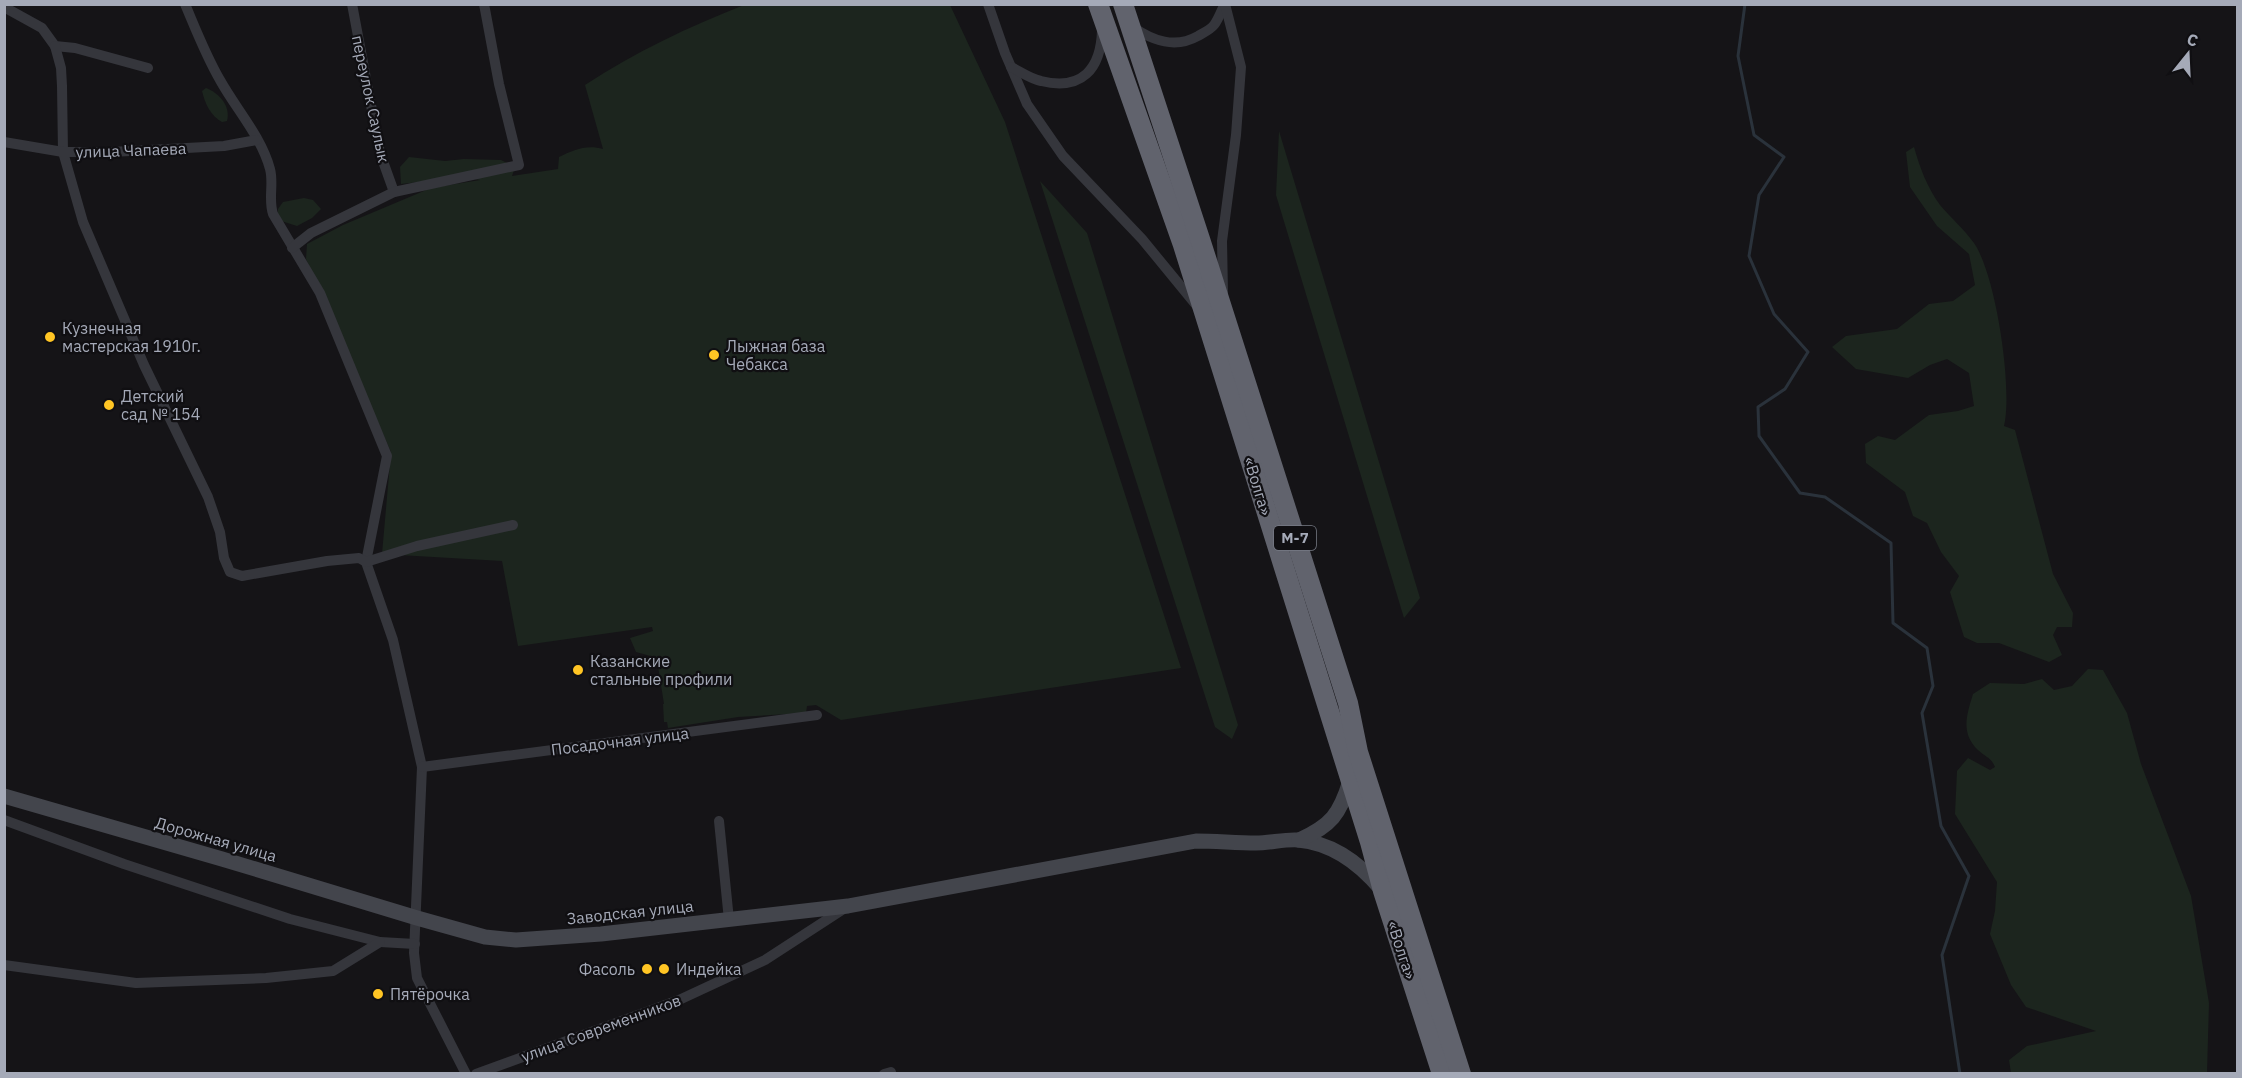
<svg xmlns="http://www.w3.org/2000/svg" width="2242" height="1078" viewBox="0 0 2242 1078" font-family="'IBM Plex Sans',sans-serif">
<rect width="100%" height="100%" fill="#151417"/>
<g fill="#1c251e">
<path d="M744,5H950L1005,122L1181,668L841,720L816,705L807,706L806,713L738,717L668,728L667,722H664L663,704H664L657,660L654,657L636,652L630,638L653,631L652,627L518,646L502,561L382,554L391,452L306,259L307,244L343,225L431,188L480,180L463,177L401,184L400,167L409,157L445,161L464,159L501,160L515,167L512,176L558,169L559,157C573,150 587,144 603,149L585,85C635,52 688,27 744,5Z"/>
<path d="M206,88C219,93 231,106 227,121L222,122C211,116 205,104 202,91Z"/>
<path d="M1279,131L1420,598L1404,618L1276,195Z"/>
<path d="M1914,147C1920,168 1927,187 1940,205C1951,218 1964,229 1974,243C1996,275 2013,389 2004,426L2015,430L2053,574L2073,613L2072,627H2057L2053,635L2062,655L2049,662L1999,643H1977L1964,637L1950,592L1959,576L1941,552L1927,523L1913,516L1905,492L1866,463L1865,444L1878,436L1895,440L1929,415L1958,411L1974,406L1969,373L1947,359L1930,365L1908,378L1856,369L1832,347L1846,336L1897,329L1929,304L1953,301L1975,285L1969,254L1937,226L1910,187L1906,152Z"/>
<path d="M1040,181L1087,233L1238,725L1232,739L1215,727Z"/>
<path d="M304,198L313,200L321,209L312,218L297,226L278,220V209L283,202Z"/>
<path d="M2088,669L2103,670L2127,713L2141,764L2191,896L2209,1003L2207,1073H2011L2009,1060L2027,1046L2096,1031L2026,1007L2011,985L1990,934L1995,911L1997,882L1955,814L1957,771L1968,758L1990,770L1995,767C1991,757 1985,757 1978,750C1960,733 1967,714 1973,694L1990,683L2024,684L2042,679L2054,690L2072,686Z"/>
</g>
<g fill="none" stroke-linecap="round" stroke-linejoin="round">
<path stroke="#2a323b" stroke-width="3" d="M1745,4L1738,56L1754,135L1784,157L1759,195L1749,256L1774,314L1808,352L1785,389L1758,407L1759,436L1800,493L1825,497L1891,543L1893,623L1927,648L1933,686L1922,713L1941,826L1969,876L1942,955L1960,1074"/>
<g stroke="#35363c" stroke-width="10">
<path d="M185,4C196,30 206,56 220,80C236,109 261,136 270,169C274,184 268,199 273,214L320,293L387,456L366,562L393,640L422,767L414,953L417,978L466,1074"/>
<path d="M352,4L380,153L394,192"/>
<path d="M988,4L1005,53L1027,104L1063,156L1142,239L1197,306"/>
<path d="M4,7L42,28L55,46L75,48L148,68"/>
<path d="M1133,27C1153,41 1175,49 1198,36C1203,33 1210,30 1214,25C1218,20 1221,11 1225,4"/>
<path d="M55,46L61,68L62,86L63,152L83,222L144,365L208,497L220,532L224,558L230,572L242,576L327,561L359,558L366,562L417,546L513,525"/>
<path d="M1011,67C1021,72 1031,79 1041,81C1082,91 1101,69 1102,30"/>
<path d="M4,142L63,152H111L224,146L257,140"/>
<path d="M292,248L311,233L394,192L519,165L499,84L484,4"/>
<path d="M1223,292L1222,241L1236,135L1241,67L1225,4"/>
<path d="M422,767L817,715"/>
<path d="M4,820L124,864L290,919L380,942L415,944"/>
<path d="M719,821L729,920"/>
<path d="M4,965L136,983L266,978L333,971L380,942"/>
<path d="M476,1074L679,1000L765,960L845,908"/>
<path d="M884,1074L891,1072"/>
</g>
<g stroke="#43454c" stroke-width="15">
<path d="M4,796L222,859L417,918L485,937L516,940L601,934L848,906L1196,841C1216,841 1236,843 1256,843C1270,843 1285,839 1298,840C1332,843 1360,864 1381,889"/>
<path d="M1299,840C1331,826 1340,814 1350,781"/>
</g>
<g stroke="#61636d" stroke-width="20">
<path d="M1098,4L1183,245L1370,842L1383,891L1442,1074"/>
<path d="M1123,4L1200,239L1348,703L1358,752L1461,1074"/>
</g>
</g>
<g fill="#ffc524" stroke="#100f12" stroke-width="2">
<circle cx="50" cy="337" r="6"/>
<circle cx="714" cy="355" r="6"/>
<circle cx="109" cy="405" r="6"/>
<circle cx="578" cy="670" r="6"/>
<circle cx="647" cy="969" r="6"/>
<circle cx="664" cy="969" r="6"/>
<circle cx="378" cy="994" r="6"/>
</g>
<g text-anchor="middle" stroke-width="4.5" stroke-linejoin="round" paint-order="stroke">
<rect fill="#100f12" stroke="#787c86" stroke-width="1.5" x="1274" y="526" width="42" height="24" rx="4.5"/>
<g font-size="15" font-weight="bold" fill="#a5aab8">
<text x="1295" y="543">М-7</text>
</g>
<g font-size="16" fill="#a5aab8" stroke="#100f12">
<text transform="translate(371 99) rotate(78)" y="6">переулок Саулык</text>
<text transform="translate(131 150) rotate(-2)" y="6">улица Чапаева</text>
<text transform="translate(1258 486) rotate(73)" y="6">«Волга»</text>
<text transform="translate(620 741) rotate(-7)" y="6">Посадочная улица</text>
<text transform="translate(216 839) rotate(16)" y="6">Дорожная улица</text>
<text transform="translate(630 912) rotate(-6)" y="6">Заводская улица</text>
<text transform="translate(1402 950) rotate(72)" y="6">«Волга»</text>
<text transform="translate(601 1028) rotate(-20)" y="6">улица Современников</text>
</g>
<g font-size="16" fill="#a5aab8" stroke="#100f12" text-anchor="start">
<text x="62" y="334">Кузнечная<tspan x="62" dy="18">мастерская 1910г.</tspan></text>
<text x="726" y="352">Лыжная база<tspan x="726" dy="18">Чебакса</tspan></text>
<text x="121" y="402">Детский<tspan x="121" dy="18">сад № 154</tspan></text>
<text x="590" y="667">Казанские<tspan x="590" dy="18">стальные профили</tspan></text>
<text x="635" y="975" text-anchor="end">Фасоль</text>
<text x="676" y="975">Индейка</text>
<text x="390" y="1000">Пятёрочка</text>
</g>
</g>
<rect width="2242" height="1078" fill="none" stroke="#a5aab8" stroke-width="12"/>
<g transform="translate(2188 54) rotate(18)" stroke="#100f12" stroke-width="4.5" paint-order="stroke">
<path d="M0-4.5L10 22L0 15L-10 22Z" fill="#a5aab8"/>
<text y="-9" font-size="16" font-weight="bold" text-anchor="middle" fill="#a5aab8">С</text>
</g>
</svg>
